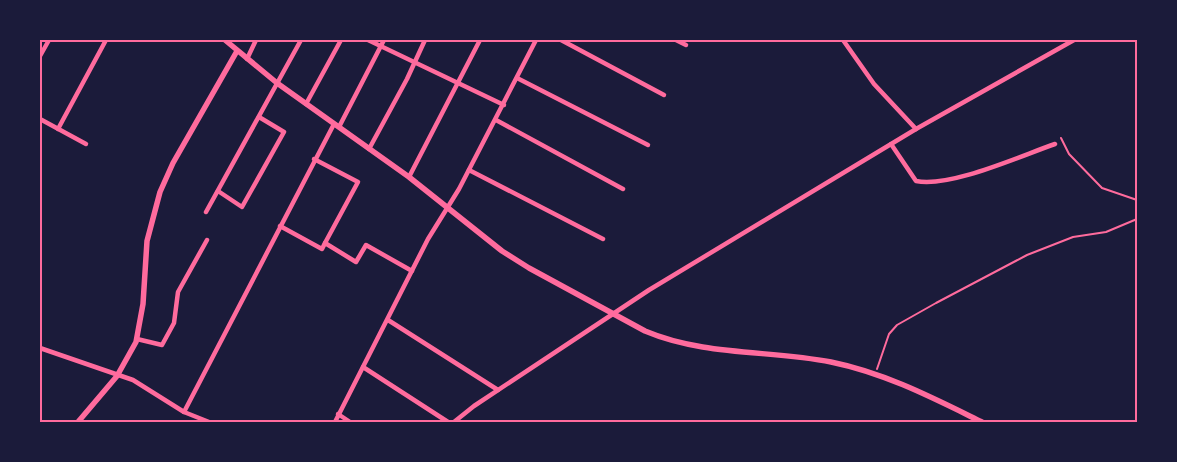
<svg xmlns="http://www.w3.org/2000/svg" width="1177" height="462" viewBox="0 0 1177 462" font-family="Karla,sans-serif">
<rect width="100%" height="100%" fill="#1b1b3a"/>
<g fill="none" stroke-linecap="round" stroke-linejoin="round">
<g stroke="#ff6b9d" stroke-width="2">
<path d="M1061,138L1069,154L1102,188L1137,200"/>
<path d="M877,369L889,334L897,325L936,303L1027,255L1073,237L1106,232L1137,219"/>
</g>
<g stroke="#ff6b9d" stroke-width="4.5">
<path d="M368,40L504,105"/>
<path d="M561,40L664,95"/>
<path d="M676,40L686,45"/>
<path d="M843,40L874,84L916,129"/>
<path d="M40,56L49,40"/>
<path d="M247,59L256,40"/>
<path d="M517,78L648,145"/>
<path d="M306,104L341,40"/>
<path d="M40,119L86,144"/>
<path d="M496,120L623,189"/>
<path d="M339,127L384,40"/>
<path d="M58,129L106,40"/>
<path d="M891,144L916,181C950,188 1020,156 1055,144"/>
<path d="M369,149L407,79L425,40"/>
<path d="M314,159L358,182L325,243"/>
<path d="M469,170L603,239"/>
<path d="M409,177L480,40"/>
<path d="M218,191L242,207L284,132L259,117"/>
<path d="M206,212L301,40"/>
<path d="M280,226L322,249L325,243L356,262L366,245L412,271"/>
<path d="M388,320L498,390"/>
<path d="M137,339L162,345L174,323L178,292L207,240"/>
<path d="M40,348L133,380L184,412L209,422"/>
<path d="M363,367L448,422"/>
<path d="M184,412L334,124"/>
<path d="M338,414L350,422"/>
<path d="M335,422L428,239L459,189L536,40"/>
<path d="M454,422L474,406L649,290L916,129L1074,40"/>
</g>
<g stroke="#ff6b9d" stroke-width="5.5">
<path d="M225,40L277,83L409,177L502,251L529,268L645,331C704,356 770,350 831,362C885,373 933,398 982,422"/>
<path d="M78,422L117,376L136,342L143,304L147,241L160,192L173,163L237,51"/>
</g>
</g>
<rect width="1177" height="462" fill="none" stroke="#1b1b3a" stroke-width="82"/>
<rect x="41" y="41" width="1095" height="380" fill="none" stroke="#ff6b9d" stroke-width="2"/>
</svg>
